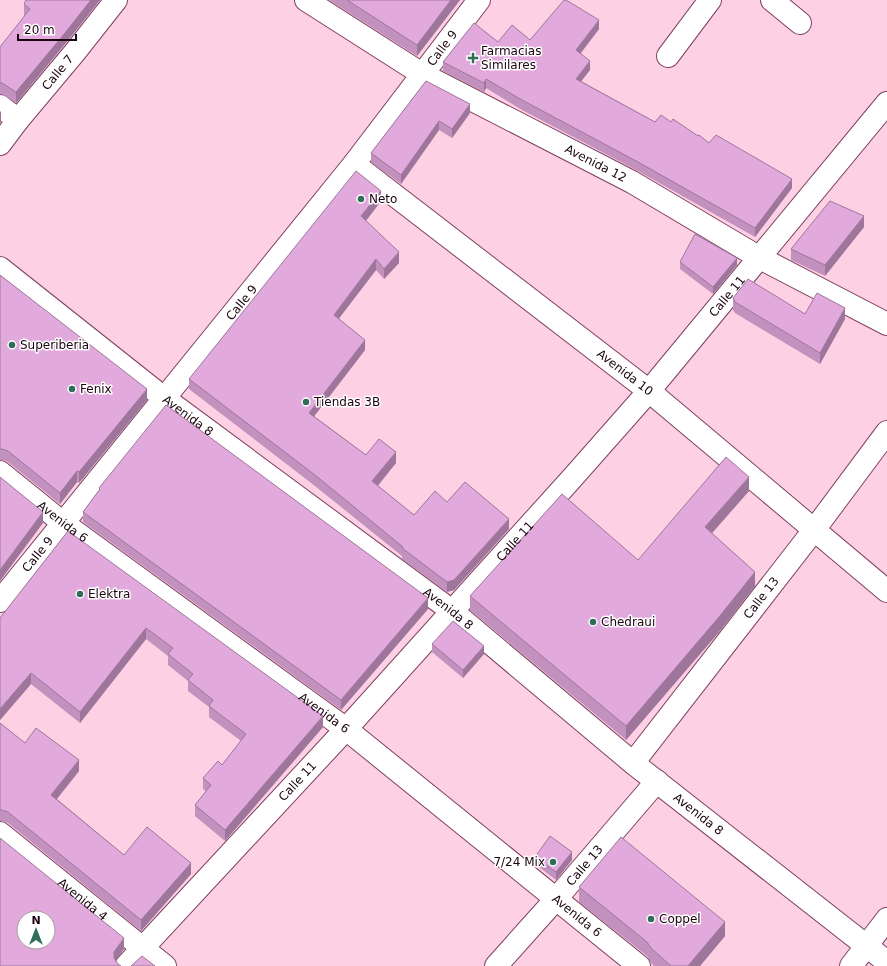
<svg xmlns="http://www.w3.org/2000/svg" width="887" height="966" viewBox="0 0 887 966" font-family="'DejaVu Sans',sans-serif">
<rect width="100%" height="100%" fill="#fdd0e4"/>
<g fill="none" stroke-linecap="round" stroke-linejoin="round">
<defs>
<g id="minor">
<path id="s1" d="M306,0L422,74L632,182L760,258L887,324"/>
<path d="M772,0L800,23"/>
<path d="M668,56L710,0"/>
<path d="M0,106L18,120"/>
<path id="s2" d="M0,144L18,120L75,52L116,0"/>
<path id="s3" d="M354,164L649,391L887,591"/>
<path id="s4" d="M0,268L164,398L452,611L633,763L887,962"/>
<path id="s5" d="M0,472L63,523L346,729L639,966"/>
<path id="s6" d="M0,601L354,164L479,0"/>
<path id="s7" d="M633,763L814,530L887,432"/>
<path id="s8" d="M0,833L165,966"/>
<path id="s9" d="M126,966L346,729L574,476L649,391L887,103"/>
<path id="s10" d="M496,966L556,899L657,781"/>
<path d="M851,966L887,919"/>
</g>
</defs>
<use href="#minor" stroke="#7f4060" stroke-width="24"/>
<use href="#minor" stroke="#fff" stroke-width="22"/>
</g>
<g fill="#c291be">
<path d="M26,0H100L65,44L16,103L2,94H0V47L25,16L24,15V4Z"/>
<path d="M329,0H460L417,56Z"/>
<path d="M599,29L581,53L590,70L581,81L655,122H671L792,188L755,237L638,171L522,110L486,88L484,92L443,71V62L498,42L530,40Z"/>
<path d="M426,81L470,113L452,138L439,130L401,184L371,162V153Z"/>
<path d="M381,201L366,221L399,263L384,279L376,270L339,318L365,350L314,416L366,455L396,463L378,486L414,515L447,502L509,529L454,590L447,592L402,559V556L315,486L189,389V379Z"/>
<path d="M864,227L825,276L791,260V249Z"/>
<path d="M680,262L737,265L713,294L680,269Z"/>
<path d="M0,275L147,400L79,483L77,482L60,504L8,462L2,460H0Z"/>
<path d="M733,298L805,314L845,319L820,364L735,313L733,310Z"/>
<path d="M99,488L428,609L341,710L83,522V512L99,490Z"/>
<path d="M749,491L712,533L755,586L719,632L626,740L470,610V596L638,560Z"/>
<path d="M68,531L323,727L225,841L195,816V805L206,791L203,789V778L222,765L241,741L209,717V707L188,691V681L168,665V656L146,639L80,723L31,684L0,720V618Z"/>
<path d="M432,644L484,654L463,678L432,652Z"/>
<path d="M0,723L25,743L79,771L57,799L124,855L191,874L141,931L8,823L2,821H0Z"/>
<path d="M535,857L572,860L556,880L535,864Z"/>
<path d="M579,887L725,936L700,966H654L651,963L647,956L579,902Z"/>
</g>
<g fill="#9e769b">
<path d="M91,0H100L65,44L16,103V92Z"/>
<path d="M451,0H460L417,56V45Z"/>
<path d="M599,20V29L576,59V50Z"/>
<path d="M590,61V70L576,88V79Z"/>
<path d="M486,79V88L484,92V83Z"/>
<path d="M470,104V113L452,138V129Z"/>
<path d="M1,111V122L0,123V112Z"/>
<path d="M439,121V130L401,184V175Z"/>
<path d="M792,179V188L755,237V228Z"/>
<path d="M381,191V201L361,227V216Z"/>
<path d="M864,216V227L825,276V265Z"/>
<path d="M399,252V263L384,279V269Z"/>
<path d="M737,258V265L713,294V287Z"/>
<path d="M376,259V270L334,325V315Z"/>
<path d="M845,308V319L820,364V353Z"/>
<path d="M365,340V350L309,423V413Z"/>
<path d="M147,389V400L79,483V472Z"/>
<path d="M396,452V463L372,492V481Z"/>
<path d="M77,471V482L60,504V493Z"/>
<path d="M749,477V491L705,541V527Z"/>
<path d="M43,512V523L0,581V570Z"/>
<path d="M509,519V529L454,590L447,592V582Z"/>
<path d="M755,572V586L719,632L626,740V726Z"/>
<path d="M428,598V609L341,710V700Z"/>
<path d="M146,628V639L80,723V712Z"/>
<path d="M484,646V654L463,678V670Z"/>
<path d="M31,673V684L0,720V709Z"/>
<path d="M323,716V727L225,841V830Z"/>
<path d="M79,760V771L51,806V795Z"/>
<path d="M572,852V860L556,880V872Z"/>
<path d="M191,863V874L141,931V920Z"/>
<path d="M725,922V936L700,966H688Z"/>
<path d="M124,938V949L114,963V952Z"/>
</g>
<g fill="#e2a9dd" stroke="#9e769b" fill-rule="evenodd">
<path d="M26,0H91L65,33L16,92L2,83H0V47L30,9L24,4Z"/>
<path d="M347,0H451L417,45Z"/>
<path d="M564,0H566L599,20L576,50L590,61L576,79L655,122L661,115L671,122L673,119L698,136L699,135L709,143L716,135L792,179L755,228L638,162L522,100L486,79L484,83L443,62L474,23L498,42L512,25L530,40Z"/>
<path d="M426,81L470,104L452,129L439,121L401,175L371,153Z"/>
<path d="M356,171L381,191L361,216L399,252L384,269L376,259L334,315L365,340L309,413L366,455L379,439L396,452L372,481L414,515L435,491L447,502L465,482L509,519L454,580L447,582L402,548L403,547L315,475L189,379Z"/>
<path d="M830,201L864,216L825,265L791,249Z"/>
<path d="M695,234L737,258L713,287L680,262Z"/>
<path d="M0,275L147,389L79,472L77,471L60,493L8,451L2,449H0Z"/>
<path d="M748,279L805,314L817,293L845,308L820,353L735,302L733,298Z"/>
<path d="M166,405L428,598L341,700L83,512L100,489L99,488Z"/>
<path d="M726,457L749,477L705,527L755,572L719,617L626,726L470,596L562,494L638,560Z"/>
<path d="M0,477L43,512L0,570Z"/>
<path d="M68,531L323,716L225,830L195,805L211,785L203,778L218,761L222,765L246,734L209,706L213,700L188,680L193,674L168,654L173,648L146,628L80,712L31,673L0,709V618Z"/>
<path d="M453,621L484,646L463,670L432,644Z"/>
<path d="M0,723L25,743L36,728L79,760L51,795L124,855L147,827L191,863L141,920L8,812L2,810H0Z"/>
<path d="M550,836L572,852L556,872L535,857Z"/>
<path d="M621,837L725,922L688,966H671L651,948L647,942L579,887Z"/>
<path d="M0,838L124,938L114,952V958L118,964L121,966H0ZM24,918H48V942H24Z"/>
<path d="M142,956L155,966H131Z"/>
</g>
<g fill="#306e5a" stroke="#fff" stroke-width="1.5">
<path d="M471 52h4v4h4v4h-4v4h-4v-4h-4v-4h4z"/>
<circle cx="361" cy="199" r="4"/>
<circle cx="12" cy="345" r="4"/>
<circle cx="72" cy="389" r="4"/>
<circle cx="306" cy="402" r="4"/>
<circle cx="80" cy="594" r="4"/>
<circle cx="593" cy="622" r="4"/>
<circle cx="553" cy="862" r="4"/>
<circle cx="651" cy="919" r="4"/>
</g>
<g text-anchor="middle" stroke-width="3" stroke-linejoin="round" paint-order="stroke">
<g font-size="12" fill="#1a030f" stroke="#fff">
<text dy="4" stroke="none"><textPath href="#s6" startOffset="708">Calle 9</textPath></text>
<text dy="4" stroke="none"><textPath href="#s2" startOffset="92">Calle 7</textPath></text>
<text dy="4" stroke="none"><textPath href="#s1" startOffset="333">Avenida 12</textPath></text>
<text dy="4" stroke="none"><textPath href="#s9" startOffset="900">Calle 11</textPath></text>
<text dy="4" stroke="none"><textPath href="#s6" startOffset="384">Calle 9</textPath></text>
<text dy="4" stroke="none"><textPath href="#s3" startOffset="342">Avenida 10</textPath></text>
<text dy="4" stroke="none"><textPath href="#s4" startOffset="239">Avenida 8</textPath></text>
<text dy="4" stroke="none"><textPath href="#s5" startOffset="80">Avenida 6</textPath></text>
<text dy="4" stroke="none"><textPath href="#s9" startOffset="576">Calle 11</textPath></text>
<text dy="4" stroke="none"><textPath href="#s6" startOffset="60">Calle 9</textPath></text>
<text dy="4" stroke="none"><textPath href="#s7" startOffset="209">Calle 13</textPath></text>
<text dy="4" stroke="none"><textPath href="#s4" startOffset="563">Avenida 8</textPath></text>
<text dy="4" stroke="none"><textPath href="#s5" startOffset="404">Avenida 6</textPath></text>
<text dy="4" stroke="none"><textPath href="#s9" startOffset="252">Calle 11</textPath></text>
<text dy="4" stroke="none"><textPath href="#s4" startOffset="887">Avenida 8</textPath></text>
<text dy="4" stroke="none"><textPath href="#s10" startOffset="134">Calle 13</textPath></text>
<text dy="4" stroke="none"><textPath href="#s8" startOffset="106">Avenida 4</textPath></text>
<text dy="4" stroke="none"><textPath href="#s5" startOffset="728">Avenida 6</textPath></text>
</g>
<g font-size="12" fill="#1a030f" stroke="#fff" text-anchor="start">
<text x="481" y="55">Farmacias<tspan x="481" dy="14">Similares</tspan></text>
<text x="369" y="203">Neto</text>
<text x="20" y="349">Superiberia</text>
<text x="80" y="393">Fenix</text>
<text x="314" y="406">Tiendas 3B</text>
<text x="88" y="598">Elektra</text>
<text x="601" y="626">Chedraui</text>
<text x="545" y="866" text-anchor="end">7/24 Mix</text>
<text x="659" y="923">Coppel</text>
</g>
</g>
<g transform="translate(36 930)"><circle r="19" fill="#ffffff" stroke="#a39a9f"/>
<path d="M0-3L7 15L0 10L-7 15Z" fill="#306e5a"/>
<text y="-6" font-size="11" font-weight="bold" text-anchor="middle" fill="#1a030f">N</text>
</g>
<path d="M18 34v6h58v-6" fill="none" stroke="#1a030f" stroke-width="2"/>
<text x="24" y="34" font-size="12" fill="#1a030f" stroke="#ffffff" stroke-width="3" paint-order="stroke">20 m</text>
</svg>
